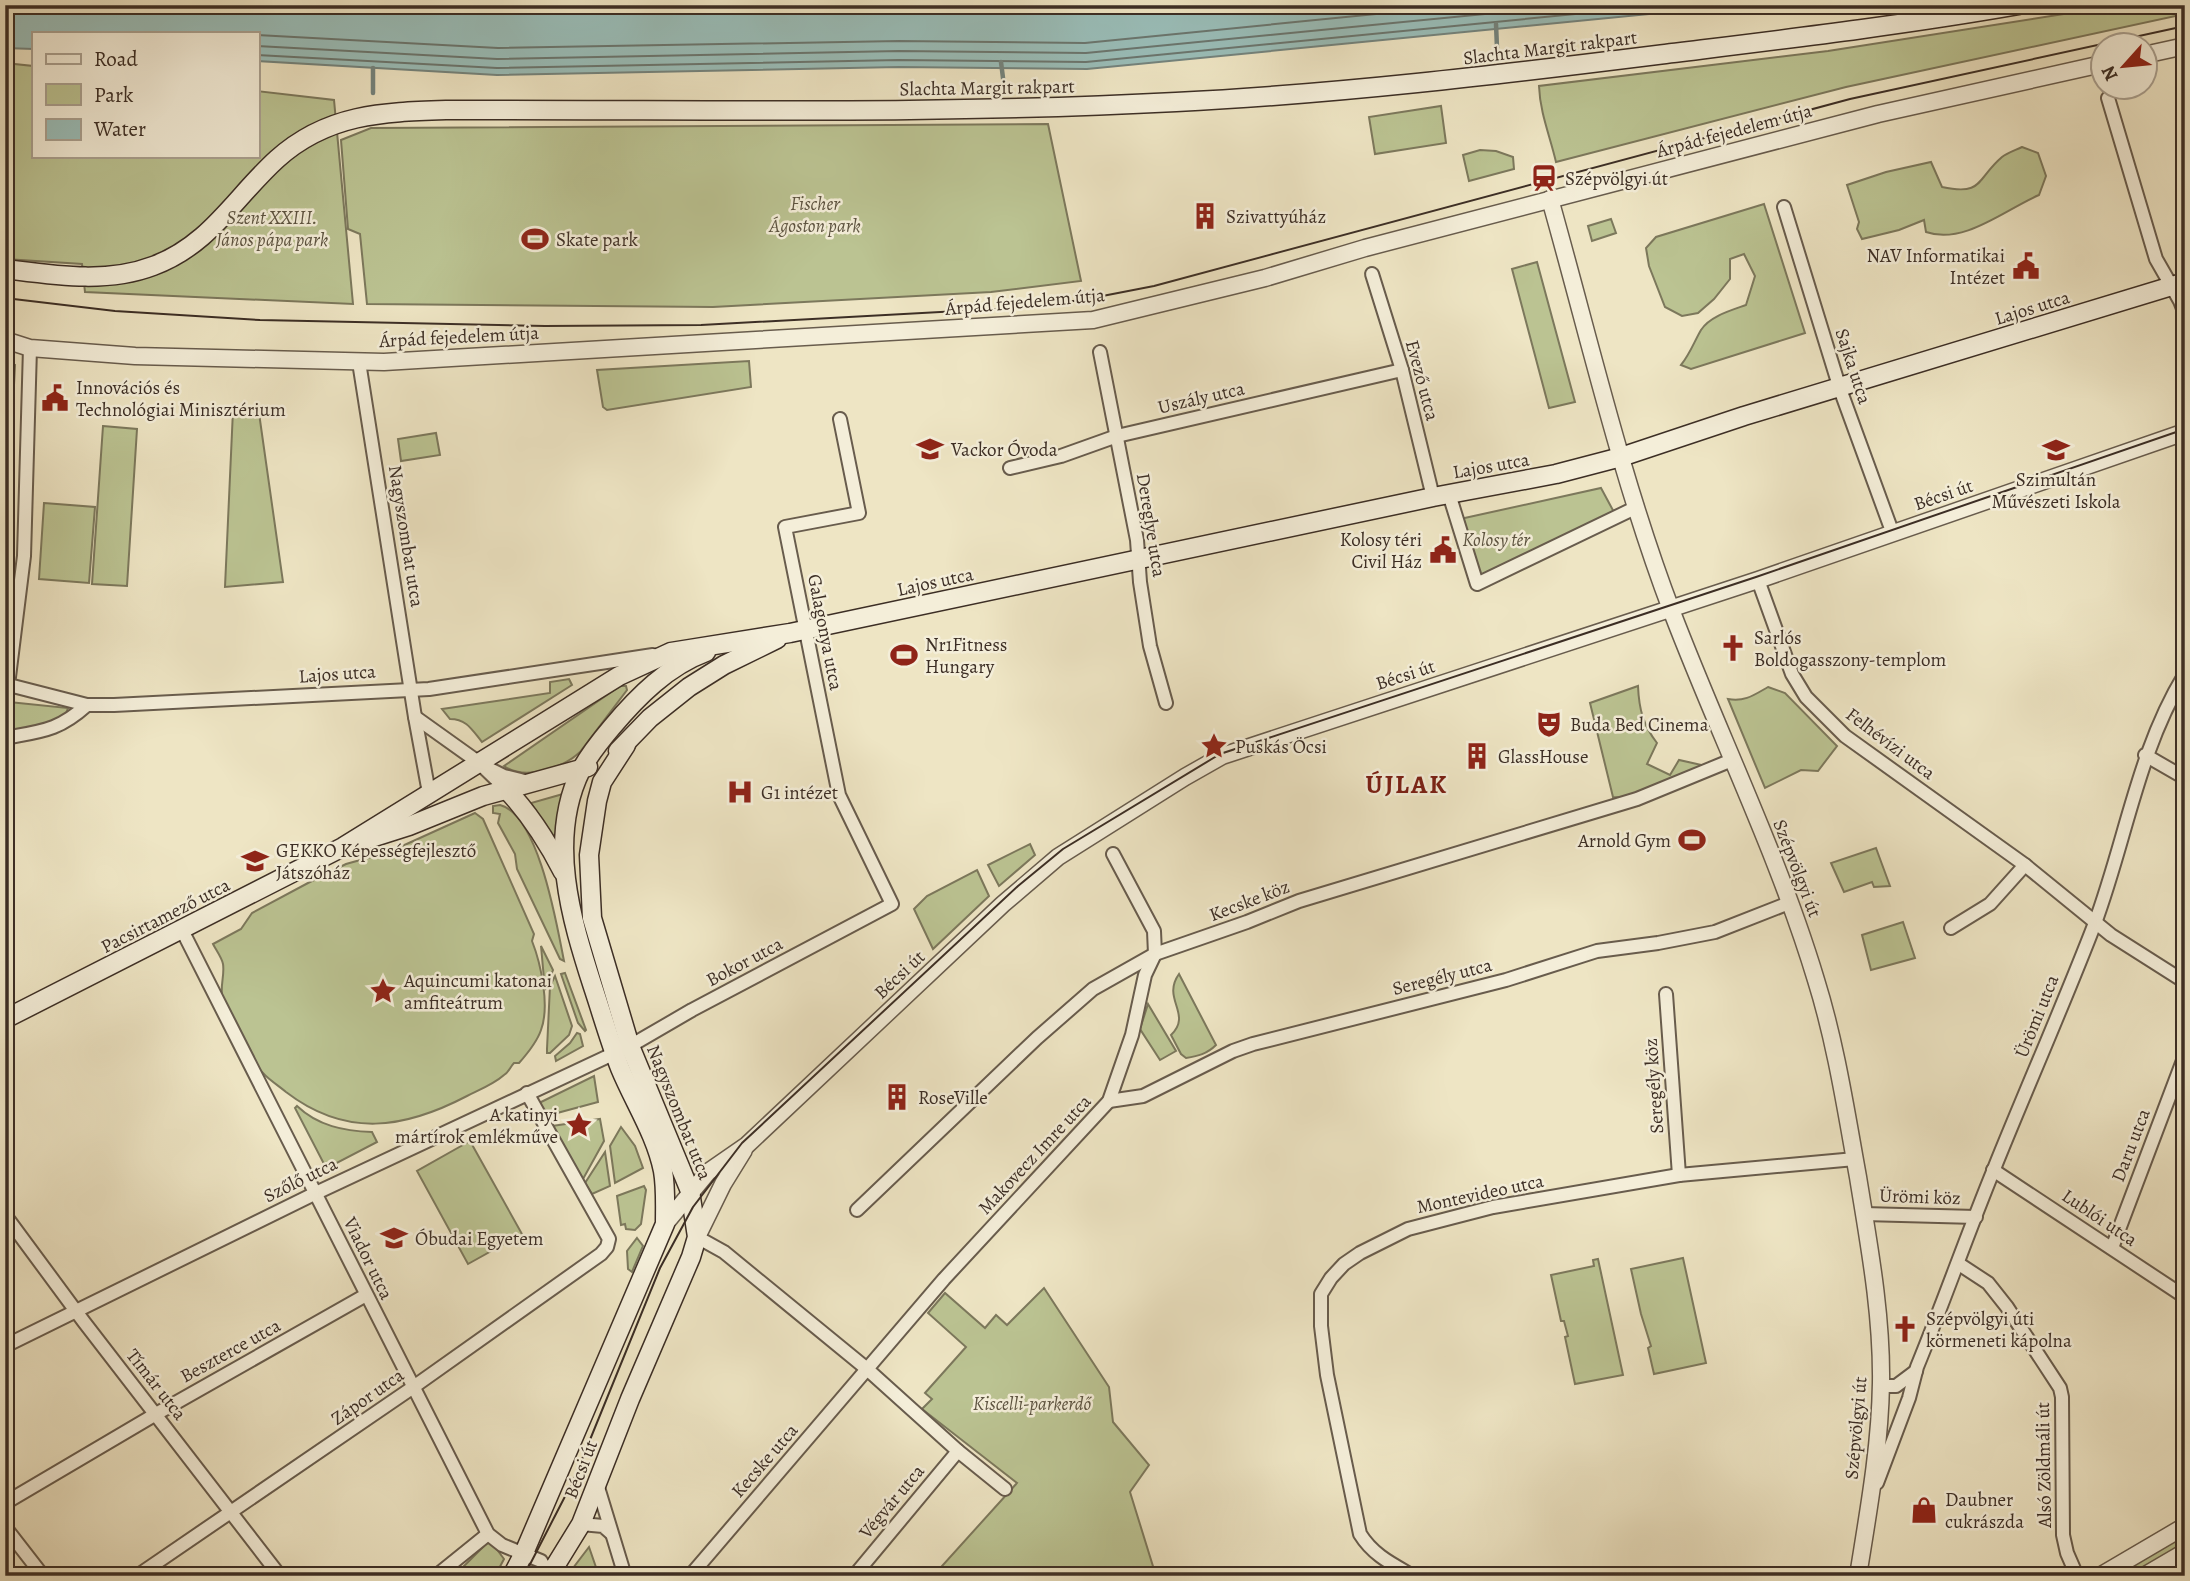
<svg xmlns="http://www.w3.org/2000/svg" width="2190" height="1581" viewBox="0 0 2190 1581" font-family="Alegreya,serif">
<rect width="100%" height="100%" fill="#eee5c4"/>
<filter id="stains"><feTurbulence type="fractalNoise" baseFrequency=".00286" numOctaves="4"/><feColorMatrix values="0 0 0 0 .2 0 0 0 0 .09 0 0 0 0 .02 0 0 0 .5 -.17"/></filter>
<radialGradient id="worn" r=".72"><stop offset=".6" stop-color="#630" stop-opacity="0"/><stop offset="1" stop-color="#630" stop-opacity=".3"/></radialGradient>
<g fill="#bbc392" stroke="#7c785c" stroke-width="2">
<path d="M2121,5H2185V14L1846,87L1556,162C1550,136 1540,113 1539,86L1828,51Z"/>
<path d="M5,63L33,66V156H257V91L334,100L353,304L85,292L82,264L5,259Z"/>
<path d="M1441,106L1446,143L1375,154L1369,117Z"/>
<path d="M1048,124L1081,281L991,292L713,307L367,304L360,234L348,229L341,140L371,128Z"/>
<path d="M2022,147L2038,153L2046,176L2039,195C2004,210 1964,245 1926,232L1924,220L1899,230L1862,239L1857,229L1859,222L1847,185L1886,172L1931,162L1942,187C1984,196 1976,179 2002,157C2007,153 2016,150 2022,147Z"/>
<path d="M1480,150L1496,151L1513,157L1514,169L1469,181L1463,155Z"/>
<path d="M1764,204L1805,333L1691,369L1681,365C1690,354 1694,342 1701,330C1710,316 1732,310 1746,305L1755,276L1744,254L1730,259V279L1714,299L1698,313L1682,316L1665,307L1649,266L1646,248L1656,237Z"/>
<path d="M1611,219L1616,233L1592,241L1588,226Z"/>
<path d="M1537,262L1575,402L1549,408L1512,269Z"/>
<path d="M5,361L15,365L13,405L6,410Z"/>
<path d="M749,361L751,387L607,410L603,407L597,370Z"/>
<path d="M258,406L283,582L225,587L233,410Z"/>
<path d="M103,426L137,429L127,586L92,584Z"/>
<path d="M436,433L440,455L401,461L398,439Z"/>
<path d="M1601,488L1615,514L1485,576L1477,572L1460,519Z"/>
<path d="M44,503L95,507L89,583L39,579Z"/>
<path d="M569,679L572,685L482,742C472,730 467,719 450,719L442,709L550,693V682Z"/>
<path d="M620,686H626L627,690L580,752C563,768 525,781 504,766Z"/>
<path d="M1638,686C1639,709 1643,725 1657,743L1647,764L1670,775L1679,760L1706,766L1629,798L1613,797L1590,703Z"/>
<path d="M1768,687L1785,693L1837,746L1818,771L1801,770L1765,788L1728,699C1745,702 1754,695 1768,687Z"/>
<path d="M9,702L68,708L65,716L45,725L10,732Z"/>
<path d="M563,794L556,826V841L531,803Z"/>
<path d="M500,805C539,815 557,926 564,961L560,959L517,869L515,854L498,823L500,814L493,813V806Z"/>
<path d="M475,813L483,819L534,934L532,941C541,964 550,1006 541,1030C537,1042 527,1054 519,1063H514C510,1067 509,1072 504,1075C494,1084 479,1090 467,1096C404,1129 346,1138 286,1092C275,1083 263,1076 255,1063C245,1049 228,1017 223,1001C219,988 225,976 223,964C222,958 216,950 213,944L241,929L252,913L308,883L346,864L389,852Z"/>
<path d="M1030,844L1035,855L999,886L988,865Z"/>
<path d="M1876,848L1890,886L1874,887L1872,882L1844,892L1831,863Z"/>
<path d="M977,870L989,896L933,949L914,909L927,896Z"/>
<path d="M1903,922L1915,958L1871,970L1862,935Z"/>
<path d="M541,946L553,970L545,990Z"/>
<path d="M565,973L586,1030L585,1031L578,1023L561,974Z"/>
<path d="M1179,974L1216,1045C1207,1054 1198,1056 1186,1058L1181,1054L1171,1035C1193,1014 1161,999 1179,974Z"/>
<path d="M555,976L572,1026L569,1035L550,1053H547V1049L550,986Z"/>
<path d="M1148,1004L1176,1051L1160,1060L1140,1029Z"/>
<path d="M577,1033L580,1034L583,1046L556,1061L555,1056L570,1043Z"/>
<path d="M594,1076L598,1102L546,1116L539,1103Z"/>
<path d="M297,1106C318,1126 344,1131 372,1132L377,1142L331,1166L324,1164L295,1108Z"/>
<path d="M600,1119L604,1141L583,1179L552,1126Z"/>
<path d="M621,1127L635,1146L643,1168L615,1183L610,1146Z"/>
<path d="M470,1141L522,1234L468,1264L417,1171Z"/>
<path d="M605,1152L610,1186L592,1194L585,1183Z"/>
<path d="M644,1186L646,1190L641,1224L635,1230L626,1229L625,1224L621,1225L617,1196Z"/>
<path d="M637,1238L643,1246L632,1272L628,1269L627,1251Z"/>
<path d="M1683,1258L1706,1363L1654,1374L1648,1348L1651,1346L1641,1314L1631,1269Z"/>
<path d="M1598,1259L1623,1375L1575,1384L1565,1337L1568,1336L1564,1321H1561L1551,1275L1594,1266L1593,1260Z"/>
<path d="M1044,1288L1109,1387L1113,1422L1149,1465L1130,1492L1156,1576H933L1017,1483L922,1409L932,1399L925,1393L966,1347L928,1313L945,1293L985,1328L996,1315L1007,1325Z"/>
<path d="M2185,1535V1547L2135,1576H2116Z"/>
<path d="M490,1540L504,1559L495,1576H454Z"/>
<path d="M589,1547L599,1576H567Z"/>
</g>
<path fill="#9abeb9" stroke="#74847e" stroke-width="2" d="M5,5H1741L1087,69L899,67L497,75L257,61V33H33V49L5,48Z"/>
<g fill="none" stroke-linecap="round" stroke-linejoin="round">
<g stroke="#6b766f" stroke-width="2">
<path d="M257,35L498,48L899,41L1085,43L1467,5"/>
<path d="M257,46L497,59L899,51L1086,53L1576,5"/>
<path d="M257,55L497,68L899,60L1086,62L1668,5"/>
</g>
<g stroke="#74847e" stroke-width="4.5">
<path d="M1496,24L1497,48"/>
<path d="M1001,62L1004,86"/>
<path d="M373,93V68"/>
</g>
<defs>
<g id="minor">
<path d="M2108,98L2156,259L2180,301L2185,314"/>
<path d="M1784,207L1840,389L1893,534"/>
<path d="M1372,274L1402,370L1433,497"/>
<path d="M1100,352L1137,540L1140,582L1150,646L1166,703"/>
<path d="M359,362L415,717L429,793"/>
<path d="M1010,468L1061,456L1117,436L1402,370"/>
<path d="M1449,494L1477,584L1637,507"/>
<path d="M1758,580L1792,674L1806,697L1845,736L2025,865L2111,935L2185,982"/>
<path d="M5,684L87,705H114L429,689L653,655"/>
<path d="M8,685L24,556L30,348"/>
<path d="M415,717L478,762L506,789"/>
<path d="M5,738C42,731 58,731 87,705"/>
<path d="M2145,755L2185,778"/>
<path d="M490,769L504,776L529,782"/>
<path d="M1951,928L1990,904L2025,865"/>
<path d="M182,930L488,1534L502,1545L541,1561L544,1566L540,1576"/>
<path d="M1666,994L1679,1175"/>
<path d="M1109,1101L1143,1096L1233,1051L1253,1044L1506,980L1597,951L1658,943L1715,932L1789,903"/>
<path d="M1993,1170L2185,1297"/>
<path d="M857,1210L1037,1038L1093,989L1155,954L1247,922L1299,901L1637,799L1732,760"/>
<path d="M1864,1214L1976,1217"/>
<path d="M5,1215L84,1322L280,1576"/>
<path d="M697,1237L724,1252L867,1369L958,1451L1005,1489"/>
<path d="M2112,1248L2185,1055"/>
<path d="M1959,1264L1988,1283L2007,1307L2060,1388L2062,1397L2063,1535L2067,1553L2077,1576"/>
<path d="M5,1346L316,1193L630,1046L692,1010L892,904L839,795L785,527L859,513L840,419"/>
<path d="M1881,1386H1896L1916,1371"/>
<path d="M1877,1483L1909,1398L1917,1367C1944,1301 1967,1235 1994,1169C2027,1087 2063,1006 2095,923C2126,839 2138,751 2185,674"/>
<path d="M597,1484L625,1576"/>
<path d="M5,1503L156,1414L366,1295"/>
<path d="M581,1524L603,1526L611,1533"/>
<path d="M5,1527L43,1576"/>
<path d="M137,1576L412,1388L601,1254L607,1247L609,1239L527,1093"/>
<path d="M436,1576L488,1534"/>
<path d="M690,1576L944,1279L1109,1101L1132,1035L1145,975L1155,954L1154,931L1113,854"/>
<path d="M854,1576L958,1451"/>
<path d="M1413,1576C1392,1564 1373,1555 1360,1534L1327,1375L1321,1326V1294L1331,1278L1344,1264L1360,1253L1408,1229L1493,1207L1679,1175L1855,1159"/>
</g>
<g id="tertiary">
<path d="M2144,55L2185,46"/>
<path d="M1550,199C1589,337 1621,478 1672,612C1719,735 1778,854 1816,980C1836,1044 1846,1111 1858,1177C1869,1245 1882,1314 1881,1383C1880,1448 1868,1513 1858,1576"/>
<path d="M5,340L30,348L135,356L384,362L1093,320L1265,278L1365,248L1878,114L2102,64"/>
<path d="M665,1224L708,1172L747,1145L1003,904L1058,857L1185,777L1222,756L1758,580L2185,432"/>
<path d="M697,1237L723,1184L744,1150"/>
<path d="M2100,1576L2185,1526"/>
<path d="M2144,1576L2185,1552"/>
</g>
<g id="secondary">
<path d="M5,269C53,275 106,284 153,266C210,245 235,197 277,159C327,114 382,112 446,110C690,109 933,115 1176,102C1337,94 1497,75 1657,55C1778,40 1899,26 2019,5"/>
<path d="M618,751L650,718L689,687L724,665L777,639"/>
<path d="M506,789C530,814 547,841 563,872"/>
<path d="M365,840L409,826L483,796L588,767"/>
<path d="M5,1019L343,847L619,676L671,652L790,633L1433,497L1556,474L1621,457L1744,416L2185,282"/>
<path d="M512,1576L524,1553L665,1224C665,1206 666,1188 663,1171C656,1135 634,1102 620,1068C610,1042 602,1014 593,987C571,919 547,839 581,770C589,755 601,740 612,727C638,696 668,666 706,652"/>
<path d="M549,1576L581,1524L630,1399L691,1257L697,1237L690,1191L630,1046L592,918L589,855L597,801L602,782L626,745"/>
</g>
</defs>
<use href="#minor" stroke="#685c4d" stroke-width="16"/>
<use href="#tertiary" stroke="#685c4d" stroke-width="19"/>
<use href="#secondary" stroke="#3c2e25" stroke-width="21"/>
<use href="#minor" stroke="#f4eed9" stroke-width="12"/>
<use href="#tertiary" stroke="#f4eed9" stroke-width="16"/>
<use href="#secondary" stroke="#f4eed9" stroke-width="18"/>
<g stroke="#3c2e25" stroke-width="2">
<path d="M5,298L115,311L260,320L545,326L701,325L1033,307L1087,299L1154,286L1850,99L2185,26"/>
<path d="M524,1576L574,1479L660,1268L693,1207L742,1143L1018,886L1063,849L1220,754L1756,577L2185,429"/>
</g>
</g>
<defs>
<symbol id="station-bare" viewBox="-9 -9 18 18"><path d="M-3-6H3Q5-6 5-4V2Q5 4 3 4L4.5 6H3L1.5 4h-3L-3 6H-4.5L-3 4Q-5 4-5 2V-4Q-5-6-3-6ZM-3.5-4v3h7v-3ZM-3.5 1v1.5H-2V1ZM2 1v1.5H3.5V1Z" fill="#8f2418" stroke="#f4eed9" stroke-width="2.5" paint-order="stroke"/></symbol>
<symbol id="building-bare" viewBox="-9 -9 18 18"><path d="M-4-6H4V6H1V3H-1V6H-4ZM-2.5-4.3h1.7v1.8h-1.7ZM.8-4.3h1.7v1.8H.8ZM-2.5-1h1.7V.8h-1.7ZM.8-1h1.7V.8H.8Z" fill="#8f2418" stroke="#f4eed9" stroke-width="2.5" paint-order="stroke"/></symbol>
<symbol id="stadium-bare" viewBox="-9 -9 18 18"><path d="M0-5a6.5 5 0 1 0 0 10a6.5 5 0 1 0 0-10ZM-3.5-1.8h7v3.6h-7Z" fill="#8f2418" stroke="#f4eed9" stroke-width="2.5" paint-order="stroke"/></symbol>
<symbol id="civic-bare" viewBox="-9 -9 18 18"><path d="M-.6-6.5H3V-4.5H.6V-3L4-1V1h2V6H-6V1h2V-1L-.6-3ZM-1.2 2.5V6h2.4V2.5Z" fill="#8f2418" stroke="#f4eed9" stroke-width="2.5" paint-order="stroke"/></symbol>
<symbol id="school-bare" viewBox="-9 -9 18 18"><path d="M0-5L7-2L0 1L-7-2ZM-4 1L0 2.5L4 1V4Q0 6-4 4Z" fill="#8f2418" stroke="#f4eed9" stroke-width="2.5" paint-order="stroke"/></symbol>
<symbol id="church-bare" viewBox="-9 -9 18 18"><path d="M-1.2-6h2.4v3.5h3.3v2.4h-3.3V6h-2.4V-.1h-3.3v-2.4h3.3Z" fill="#8f2418" stroke="#f4eed9" stroke-width="2.5" paint-order="stroke"/></symbol>
<symbol id="theatre-bare" viewBox="-9 -9 18 18"><path d="M-5-5.5Q0-4 5-5.5V0Q5 5 0 6Q-5 5-5 0ZM-3.3-2.5H-1v1.5H-3.3ZM1-2.5H3.3v1.5H1ZM-2.8 1Q0 5.5 2.8 1Z" fill="#8f2418" stroke="#f4eed9" stroke-width="2.5" paint-order="stroke"/></symbol>
<symbol id="sight-bare" viewBox="-9 -9 18 18"><path d="M0-6L1.8-2.2L6-1.7L2.9 1.2L3.7 5.4L0 3.3L-3.7 5.4L-2.9 1.2L-6-1.7L-1.8-2.2Z" fill="#8f2418" stroke="#f4eed9" stroke-width="2.5" paint-order="stroke"/></symbol>
<symbol id="hospital-bare" viewBox="-9 -9 18 18"><path d="M-5-5h3v3.5h4V-5h3V5h-3V1.5h-4V5h-3Z" fill="#8f2418" stroke="#f4eed9" stroke-width="2.5" paint-order="stroke"/></symbol>
<symbol id="university-bare" viewBox="-9 -9 18 18"><path d="M0-5L7-2L0 1L-7-2ZM-4 1L0 2.5L4 1V4Q0 6-4 4Z" fill="#8f2418" stroke="#f4eed9" stroke-width="2.5" paint-order="stroke"/></symbol>
<symbol id="shop-bare" viewBox="-9 -9 18 18"><path d="M-5-2.5h2.3a2.7 3.5 0 0 1 5.4 0H5L5.5 6h-11ZM-1.5-2.5h3a1.5 2.3 0 0 0-3 0Z" fill="#8f2418" stroke="#f4eed9" stroke-width="2.5" paint-order="stroke"/></symbol>
</defs>
<g fill-rule="evenodd">
<use href="#station-bare" x="1525" y="159" width="38" height="38"/>
<use href="#building-bare" x="1186" y="197" width="38" height="38"/>
<use href="#stadium-bare" x="516" y="220" width="38" height="38"/>
<use href="#civic-bare" x="2007" y="247" width="38" height="38"/>
<use href="#civic-bare" x="36" y="379" width="38" height="38"/>
<use href="#school-bare" x="911" y="430" width="38" height="38"/>
<use href="#school-bare" x="2037" y="431" width="38" height="38"/>
<use href="#civic-bare" x="1424" y="531" width="38" height="38"/>
<use href="#church-bare" x="1714" y="629" width="38" height="38"/>
<use href="#stadium-bare" x="885" y="636" width="38" height="38"/>
<use href="#theatre-bare" x="1530" y="705" width="38" height="38"/>
<use href="#sight-bare" x="1195" y="727" width="38" height="38"/>
<use href="#building-bare" x="1458" y="737" width="38" height="38"/>
<use href="#hospital-bare" x="721" y="773" width="38" height="38"/>
<use href="#stadium-bare" x="1673" y="821" width="38" height="38"/>
<use href="#school-bare" x="236" y="842" width="38" height="38"/>
<use href="#sight-bare" x="364" y="972" width="38" height="38"/>
<use href="#building-bare" x="878" y="1078" width="38" height="38"/>
<use href="#sight-bare" x="560" y="1106" width="38" height="38"/>
<use href="#university-bare" x="375" y="1219" width="38" height="38"/>
<use href="#church-bare" x="1886" y="1310" width="38" height="38"/>
<use href="#shop-bare" x="1905" y="1491" width="38" height="38"/>
</g>
<g text-anchor="middle" stroke-width="5" stroke-linejoin="round" paint-order="stroke">
<g font-size="19" fill="#3c2e25" stroke="#f4eed9">
<text transform="translate(1550 47) rotate(-7)" y="7">Slachta Margit rakpart</text>
<text transform="translate(987 87) rotate(-1)" y="7">Slachta Margit rakpart</text>
<text transform="translate(1734 130) rotate(-15)" y="7">Árpád fejedelem útja</text>
<text transform="translate(1025 301) rotate(-5)" y="7">Árpád fejedelem útja</text>
<text transform="translate(2032 307) rotate(-17)" y="7">Lajos utca</text>
<text transform="translate(459 336) rotate(-3)" y="7">Árpád fejedelem útja</text>
<text transform="translate(1854 366) rotate(72)" y="7">Sajka utca</text>
<text transform="translate(1423 380) rotate(75)" y="7">Evező utca</text>
<text transform="translate(1201 397) rotate(-13)" y="7">Uszály utca</text>
<text transform="translate(1491 465) rotate(-10)" y="7">Lajos utca</text>
<text transform="translate(1943 494) rotate(-19)" y="7">Bécsi út</text>
<text transform="translate(1152 525) rotate(81)" y="7">Dereglye utca</text>
<text transform="translate(407 536) rotate(81)" y="7">Nagyszombat utca</text>
<text transform="translate(935 581) rotate(-12)" y="7">Lajos utca</text>
<text transform="translate(826 632) rotate(79)" y="7">Galagonya utca</text>
<text transform="translate(337 673) rotate(-4)" y="7">Lajos utca</text>
<text transform="translate(1405 674) rotate(-18)" y="7">Bécsi út</text>
<text transform="translate(1891 743) rotate(37)" y="7">Felhévízi utca</text>
<text transform="translate(1798 868) rotate(69)" y="7">Szépvölgyi út</text>
<text transform="translate(1249 900) rotate(-21)" y="7">Kecske köz</text>
<text transform="translate(165 915) rotate(-27)" y="7">Pacsirtamező utca</text>
<text transform="translate(744 961) rotate(-28)" y="7">Bokor utca</text>
<text transform="translate(899 974) rotate(-43)" y="7">Bécsi út</text>
<text transform="translate(1442 976) rotate(-14)" y="7">Seregély utca</text>
<text transform="translate(2036 1016) rotate(-68)" y="7">Ürömi utca</text>
<text transform="translate(1653 1086) rotate(-94)" y="7">Seregély köz</text>
<text transform="translate(680 1112) rotate(68)" y="7">Nagyszombat utca</text>
<text transform="translate(2130 1145) rotate(-69)" y="7">Daru utca</text>
<text transform="translate(1034 1154) rotate(-47)" y="7">Makovecz Imre utca</text>
<text transform="translate(300 1179) rotate(-26)" y="7">Szőlő utca</text>
<text transform="translate(1480 1193) rotate(-12)" y="7">Montevideo utca</text>
<text transform="translate(1920 1196) rotate(2)" y="7">Ürömi köz</text>
<text transform="translate(2100 1217) rotate(34)" y="7">Lublói utca</text>
<text transform="translate(369 1258) rotate(64)" y="7">Viador utca</text>
<text transform="translate(230 1350) rotate(-29)" y="7">Beszterce utca</text>
<text transform="translate(157 1384) rotate(52)" y="7">Tímár utca</text>
<text transform="translate(367 1396) rotate(-35)" y="7">Zápor utca</text>
<text transform="translate(1855 1428) rotate(-85)" y="7">Szépvölgyi út</text>
<text transform="translate(764 1460) rotate(-49)" y="7">Kecske utca</text>
<text transform="translate(2043 1465) rotate(-91)" y="7">Alsó Zöldmáli út</text>
<text transform="translate(580 1469) rotate(-69)" y="7">Bécsi út</text>
<text transform="translate(891 1501) rotate(-50)" y="7">Végvár utca</text>
</g>
<g font-size="19" fill="#3c2e25" stroke="#f4eed9" text-anchor="start">
<text x="1565" y="185">Szépvölgyi út</text>
<text x="1226" y="223">Szivattyúház</text>
<text x="556" y="246">Skate park</text>
<text x="2005" y="262" text-anchor="end">NAV Informatikai<tspan x="2005" dy="22">Intézet</tspan></text>
<text x="76" y="394">Innovációs és<tspan x="76" dy="22">Technológiai Minisztérium</tspan></text>
<text x="951" y="456">Vackor Óvoda</text>
<text x="2056" y="486" text-anchor="middle">Szimultán<tspan x="2056" dy="22">Művészeti Iskola</tspan></text>
<text x="1422" y="546" text-anchor="end">Kolosy téri<tspan x="1422" dy="22">Civil Ház</tspan></text>
<text x="1754" y="644">Sarlós<tspan x="1754" dy="22">Boldogasszony-templom</tspan></text>
<text x="925" y="651">Nr1Fitness<tspan x="925" dy="22">Hungary</tspan></text>
<text x="1570" y="731">Buda Bed Cinema</text>
<text x="1235" y="753">Puskás Öcsi</text>
<text x="1498" y="763">GlassHouse</text>
<text x="761" y="799">G1 intézet</text>
<text x="1671" y="847" text-anchor="end">Arnold Gym</text>
<text x="276" y="857">GEKKO Képességfejlesztő<tspan x="276" dy="22">Játszóház</tspan></text>
<text x="404" y="987">Aquincumi katonai<tspan x="404" dy="22">amfiteátrum</tspan></text>
<text x="918" y="1104">RoseVille</text>
<text x="558" y="1121" text-anchor="end">A katinyi<tspan x="558" dy="22">mártírok emlékműve</tspan></text>
<text x="415" y="1245">Óbudai Egyetem</text>
<text x="1926" y="1325">Szépvölgyi úti<tspan x="1926" dy="22">körmeneti kápolna</tspan></text>
<text x="1945" y="1506">Daubner<tspan x="1945" dy="22">cukrászda</tspan></text>
</g>
<g font-size="19" font-style="italic" fill="#5c5340" stroke="#f4eed9">
<text x="815" y="210">Fischer<tspan x="815" dy="22">Ágoston park</tspan></text>
<text x="272" y="224">Szent XXIII.<tspan x="272" dy="22">János pápa park</tspan></text>
<text x="1496" y="546">Kolosy tér</text>
<text x="1032" y="1410">Kiscelli-parkerdő</text>
</g>
<g font-size="26" font-weight="bold" letter-spacing="2" fill="#7a1f14" stroke="#f4eed9">
<text x="1407" y="793">ÚJLAK</text>
</g>
</g>
<rect width="2190" height="1581" fill="none" stroke="#eee5c4" stroke-width="28"/>
<rect x="7" y="7" width="2176" height="1567" fill="none" stroke="#3c2e25" stroke-width="3.5"/>
<rect x="14" y="14" width="2162" height="1553" fill="none" stroke="#3c2e25" stroke-width="2"/>
<rect x="32" y="32" width="228" height="126" fill="#f4eed9" stroke="#aaa191" stroke-width="2"/>
<rect x="46" y="54" width="35" height="10" fill="#f4eed9" stroke="#aaa191" stroke-width="2"/>
<text x="94" y="66" font-size="21" fill="#3c2e25">Road</text>
<rect x="46" y="84" width="35" height="21" fill="#bbc392" stroke="#aaa191" stroke-width="2"/>
<text x="94" y="102" font-size="21" fill="#3c2e25">Park</text>
<rect x="46" y="119" width="35" height="21" fill="#9abeb9" stroke="#aaa191" stroke-width="2"/>
<text x="94" y="136" font-size="21" fill="#3c2e25">Water</text>
<g transform="translate(2124 66) rotate(243)"><circle r="33" fill="#f4eed9" stroke="#aaa191" stroke-width="2"/>
<path d="M0-5L12 26L0 18L-12 26Z" fill="#8f2418"/>
<text y="-10" font-size="19" font-weight="bold" text-anchor="middle" fill="#3c2e25">N</text>
</g>
<rect width="100%" height="100%" filter="url(#stains)"/>
<rect width="100%" height="100%" fill="url(#worn)"/>
</svg>
